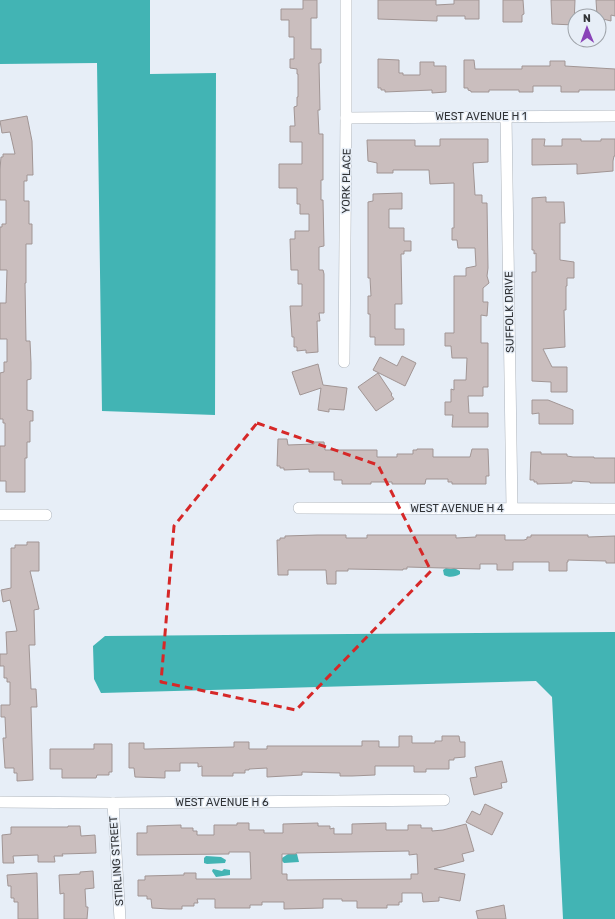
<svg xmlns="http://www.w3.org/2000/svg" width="615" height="919" viewBox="0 0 615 919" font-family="Rubik,sans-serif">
<rect width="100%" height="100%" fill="#e7eef7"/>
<g fill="#42b4b4">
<path d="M0,0H150V74L216,73L215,415L102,411L97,63L0,64Z"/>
<path d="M446,568L451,569L454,568L460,571V574C455,577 449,578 444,575L443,570Z"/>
<path d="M615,632V919H563L552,697L536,681L101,693L94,679L93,646L105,636Z"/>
<path d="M288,854H297L299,862L284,863L282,861V858Z"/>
<path d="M206,856L221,857L226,860L225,863L207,864L204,863V858Z"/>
<path d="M213,869L222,871L224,869L230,870V875L216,877L212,871Z"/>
</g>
<g fill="#cabebe" stroke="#a19594" fill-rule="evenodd">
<path d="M303,0H317V18H311V49H321V63H319L320,110H318V113L319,134H323V180H321V200H323L324,246L319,247V270H323L324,274V313H319L320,321H317L318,352L306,353V350L297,351V347H294V337H292L290,306H302V284H298V270H291L290,239H295V231H309V214H300V204H297V188H279V164H302V142H290V126H295L294,107L297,106V97H298V74H297V69L290,68V59H294V37H289V20H281V9H303Z"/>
<path d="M378,0H436V5L454,4V0H479V19H465V16H437V21L378,19Z"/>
<path d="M503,0H523L524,14L522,15V22H503Z"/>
<path d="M551,0H575L574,25L552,24Z"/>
<path d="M596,0H615V16L611,15V21L599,18V16H597Z"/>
<path d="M378,59L399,60V73H403V75H420V62H434V66H446V92L432,93V90L385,92V90H381V88H378Z"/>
<path d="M464,60H474L475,69H522V66H550V61H565V66L615,69V90H579V92H561V86H533V92H519V90H489V92H471V91L468,90V88H464Z"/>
<path d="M27,116L32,141L33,175H27V181H24V201H29V224H32V244H26V283H25L26,341H30L31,363V379L27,380V410L33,411V421H30V442H27V458H25V492H6V481H0V446H5V423H3V419H0V373L4,372V362H7V339H0V303H6L7,270H0V227H2V224H6V200H0V169L1,157H3V154H15L10,132L2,133L0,121Z"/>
<path d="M440,139H488V162L473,163L475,195H482V203H487L488,268L487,276L489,283L483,288V302H488L487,316L481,315V343H488V387H483V396H468L469,413H488V427H452L453,415H445V402H451V389L454,390V380H466L467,358H452L451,346H445V333H454V276H466V268L476,266L475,248H458L457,240H452V228H454V183L430,184L429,170H393V173H377V163L368,161L367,140H415V146H440Z"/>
<path d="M532,139H545L544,146H562V139H581V141H601V139H615V156H614L613,161V171L577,174V164L532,165Z"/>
<path d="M402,193V209H389V228H404V241H411V251H404V254H401L402,304H395V329H404V345H375V337H370V314H368V296H371L370,278H368V202L373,201V194Z"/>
<path d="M546,197V202H564L565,223H560V260L574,262V278H567V286H566V310H564L565,347L543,349L552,367H567V392H551V382L532,381V272H536V253L534,254V250H532V198Z"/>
<path d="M402,356L416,363L405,386L373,370L380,357L397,366Z"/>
<path d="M318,364L323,385L347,388L344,410L329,409V412L318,410L321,388L300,395L292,372Z"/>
<path d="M378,373L392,394L391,395L394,399L376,411L358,387Z"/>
<path d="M532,400H548L573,410V424H539V413L532,414Z"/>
<path d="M278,439H287L288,445L314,444V442H324L325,450H377V457H397V454H413V450H417V449H433V457H470L472,449H488L489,476H486V484H452V482H448V479H426L425,484H392V482H371V484H342V480H334V472H309V469L284,470V468H280V466H277Z"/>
<path d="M531,452H541V454H567V456L573,457H594V458H615V483H590V482L572,481V483L537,484V482H534V480H530Z"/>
<path d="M317,535H346V538H367V535H456V538L476,537V535H505V540H524L527,539V537H531V535H588V537L615,536V563H606V561L568,560V562H567V571H549V562H513V570H497V564H480V569L407,567V569H403V570L348,569V571H336V584H327L326,570H288V575H278L277,540H280V538H285V536Z"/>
<path d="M27,542H39V571H30L39,609L34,610L35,645H29L31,689H36L37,707H31L33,780L17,781V773H14V768H5L3,738H6L5,717H1V705H10V682H7V678H4V666H0V654H7L6,632L17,631L10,600L3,602L1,590L11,588V548H15V545H27Z"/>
<path d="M399,736H412V743H435V741H442V736H459L460,742H465V757L454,758V760H449V769H426V772H414V766H375V775L352,776H340V773L302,772V775L267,777V768L249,769V770H245V773H233V776H202V766L198,767V763H180V771H165V778L135,777L134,768H129V743H144V749H147L234,747V742H249V749H267V746H362V741H379V747H399Z"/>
<path d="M94,744H112V772H109V775H97L96,778H62V769H50V749H94Z"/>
<path d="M502,761L507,782L501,783L502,788L474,795L470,778L477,777L475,767Z"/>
<path d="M485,804L503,813L492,835L466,822L472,811L480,815Z"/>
<path d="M237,823H249V830H264V833H283V824L318,823V826H330V829L334,828V834H352V824L386,823V830H408V825H421V828H432V831L443,830L466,824L474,851L462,854L464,861L434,869L465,874L460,901L439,897V901L423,902L422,893H402V902H399V905H387V908H357V901H342V899H323V908L284,909V902H262V905H250V908H215V899H197L198,903H194V906H182V909H169L152,908L151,899H147V896H138V880H145V876L184,875V873H196V879H251L250,852H229V854L137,855V833H147V826L181,825V828H193V831H197V835H214V825H237ZM409,851V855L417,854L418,874H411V879L287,880V874H282V854H296V853Z"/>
<path d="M68,826H80L81,836L95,835L96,853L62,854L63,856H54L55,862H38V855L13,856L14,863H3L2,835L11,834V827H68Z"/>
<path d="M93,871L94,888L85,889L86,907H88L87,919H64V893L60,894L59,875L80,874V872Z"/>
<path d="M37,873L38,919H18V902H14V898H11V886H8L7,875Z"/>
<path d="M504,905L506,919H478L476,911Z"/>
</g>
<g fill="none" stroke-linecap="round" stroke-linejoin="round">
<defs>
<g id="minor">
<path d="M506,116L512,508"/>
<path d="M346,118L615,116"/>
<path d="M344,362L346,118V0"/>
<path d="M299,508L615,509"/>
<path d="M0,515H46"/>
<path d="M0,802L113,803L444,800"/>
<path d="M113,803L120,919"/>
</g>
</defs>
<use href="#minor" stroke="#adb4bc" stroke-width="12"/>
<use href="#minor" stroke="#fff" stroke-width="11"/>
</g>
<path fill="none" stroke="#d62828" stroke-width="3" stroke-dasharray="8 5" stroke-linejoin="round" d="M257,423L378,465L431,571L296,710L161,682L174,526Z"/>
<g text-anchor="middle" stroke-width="3" stroke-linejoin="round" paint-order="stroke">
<g font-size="11" fill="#303235" stroke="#e7eef7">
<text x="481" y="120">WEST AVENUE H 1</text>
<text transform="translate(346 181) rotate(-89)" y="4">YORK PLACE</text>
<text transform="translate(509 312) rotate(-91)" y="4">SUFFOLK DRIVE</text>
<text x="457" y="512">WEST AVENUE H 4</text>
<text x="222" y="806">WEST AVENUE H 6</text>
<text transform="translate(116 861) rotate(-94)" y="4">STIRLING STREET</text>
</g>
</g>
<g transform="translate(587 28) rotate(359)"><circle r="19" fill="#e7eef7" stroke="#9ea3a9"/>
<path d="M0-3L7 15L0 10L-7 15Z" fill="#8944b8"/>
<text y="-6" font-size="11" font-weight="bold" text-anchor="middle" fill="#303235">N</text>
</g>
</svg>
